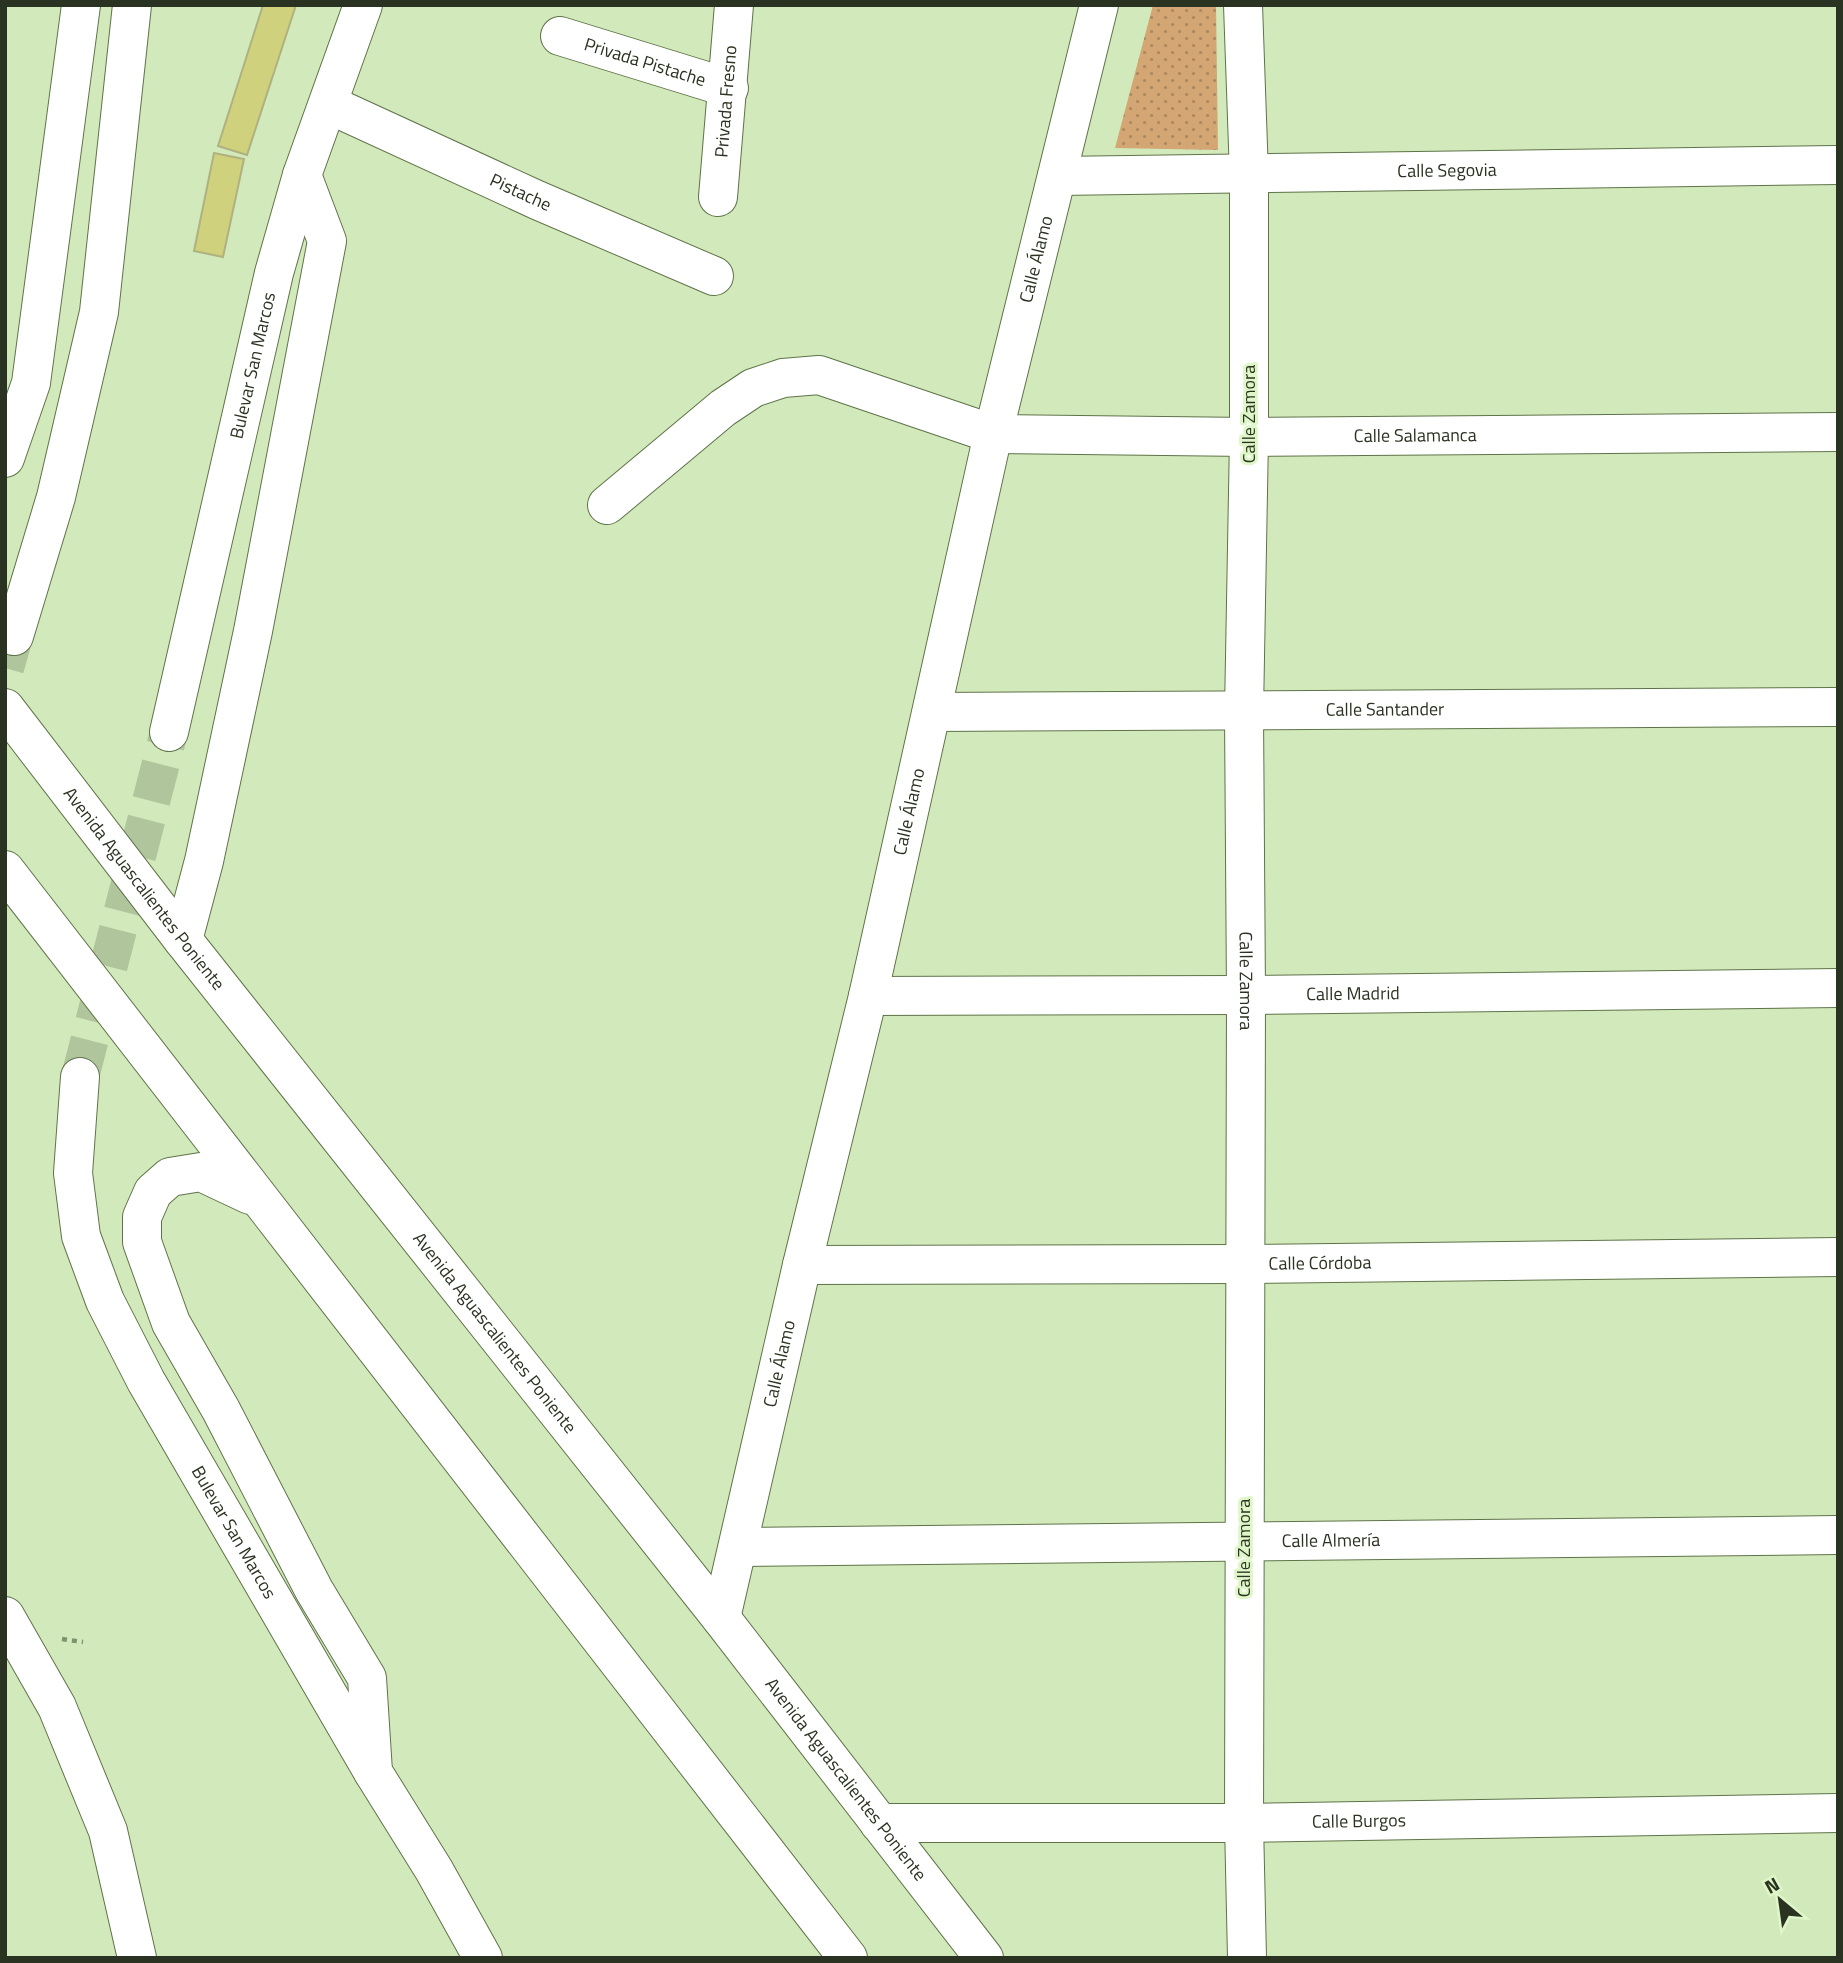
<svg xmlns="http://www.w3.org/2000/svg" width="1843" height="1963" viewBox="0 0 1843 1963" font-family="'Titillium Web',sans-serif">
<defs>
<pattern id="park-dots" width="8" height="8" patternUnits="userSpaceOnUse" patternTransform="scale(1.75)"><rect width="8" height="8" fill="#d4a673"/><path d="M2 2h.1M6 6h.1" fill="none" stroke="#ac885e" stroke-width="1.8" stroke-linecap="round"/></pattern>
</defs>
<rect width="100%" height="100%" fill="#d2eabb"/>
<path fill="url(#park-dots)" d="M1153,5H1216L1218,150L1115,148Z"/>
<g fill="#cfd17c" stroke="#afb180" stroke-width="2">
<path d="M263,5H296L247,155L218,146Z"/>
<path d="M214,153L244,159L223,257L194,251Z"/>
</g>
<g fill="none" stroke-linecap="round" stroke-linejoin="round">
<g stroke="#b0c59c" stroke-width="38" stroke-dasharray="38 19" stroke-linecap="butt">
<path d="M5,668L14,636"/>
<path d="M80,1077L169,732"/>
</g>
<defs>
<g id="minor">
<path id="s1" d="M1243,5L1249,175V437L1244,712L1246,995L1244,1823L1247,1958"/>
<path id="s2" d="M560,36L729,88"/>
<path id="s3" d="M328,104L537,200L714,276"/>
<path id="s4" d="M1057,176L1838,165"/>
<path id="s5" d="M718,197L734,5"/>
<path id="s6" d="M607,505L723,408L753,388L783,378L819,375L993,434L1249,437L1838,432"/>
<path d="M14,636L56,497L99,312L132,5"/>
<path id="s7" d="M933,712L1838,707"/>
<path id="s8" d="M169,732L274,273L302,175L363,5"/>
<path id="s9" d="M868,996L1246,995L1838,988"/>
<path id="s10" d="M80,1077L73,1173L81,1236L105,1301L146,1381L373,1772L434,1870L483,1958"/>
<path id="s11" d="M802,1265L1244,1264L1838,1257"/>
<path id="s12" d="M739,1547L1838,1535"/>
<path d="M5,1616L57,1707L108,1831L137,1958"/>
<path id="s13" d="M721,1618L802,1265L868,996L993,434L1099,5"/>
<path id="s14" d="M879,1823H1244L1838,1813"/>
</g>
<g id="major">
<path d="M5,458L31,383L81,5"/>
<path id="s15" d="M5,708L183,940L721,1618L984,1958"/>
<path d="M5,870L848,1958"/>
<path d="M183,940L204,861L253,631L327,241L302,175"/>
<path d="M250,1195L201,1172L170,1177L153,1192L142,1217V1242L171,1323L221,1410L314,1590L367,1678L373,1772"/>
</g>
</defs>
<use href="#minor" stroke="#5f7349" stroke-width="40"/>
<use href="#major" stroke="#5f7349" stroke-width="40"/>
<path stroke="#809170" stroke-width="4.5" stroke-dasharray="5 5" stroke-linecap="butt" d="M62,1639L83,1642"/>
<use href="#minor" stroke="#fff" stroke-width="38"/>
<use href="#major" stroke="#fff" stroke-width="38"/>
</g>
<g text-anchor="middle" stroke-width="6" stroke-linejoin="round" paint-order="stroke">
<g font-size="18" fill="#2a3321" stroke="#dff7c8">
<text dy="6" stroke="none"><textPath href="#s2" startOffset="89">Privada Pistache</textPath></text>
<text dy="6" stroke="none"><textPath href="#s5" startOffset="96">Privada Fresno</textPath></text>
<text dy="6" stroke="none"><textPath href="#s4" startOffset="390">Calle Segovia</textPath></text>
<text dy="6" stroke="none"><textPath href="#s3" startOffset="212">Pistache</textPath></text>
<text dy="6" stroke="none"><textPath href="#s13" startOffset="1395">Calle Álamo</textPath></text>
<text dy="6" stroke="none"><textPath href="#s8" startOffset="376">Bulevar San Marcos</textPath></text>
<text transform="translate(1249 414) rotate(-90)" y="6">Calle Zamora</text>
<text dy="6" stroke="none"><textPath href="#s6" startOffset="861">Calle Salamanca</textPath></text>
<text dy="6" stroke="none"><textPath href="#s7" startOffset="452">Calle Santander</textPath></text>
<text dy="6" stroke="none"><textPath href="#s13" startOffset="828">Calle Álamo</textPath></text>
<text dy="6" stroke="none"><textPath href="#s15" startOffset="228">Avenida Aguascalientes Poniente</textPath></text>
<text dy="6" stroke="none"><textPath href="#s1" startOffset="976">Calle Zamora</textPath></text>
<text dy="6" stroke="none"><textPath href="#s9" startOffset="485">Calle Madrid</textPath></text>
<text dy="6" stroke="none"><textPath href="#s11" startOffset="518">Calle Córdoba</textPath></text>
<text dy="6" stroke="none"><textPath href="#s15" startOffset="794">Avenida Aguascalientes Poniente</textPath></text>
<text dy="6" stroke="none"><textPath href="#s13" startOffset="261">Calle Álamo</textPath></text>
<text dy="6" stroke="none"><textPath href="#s10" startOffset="494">Bulevar San Marcos</textPath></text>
<text dy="6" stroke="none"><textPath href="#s12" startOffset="592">Calle Almería</textPath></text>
<text transform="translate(1244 1548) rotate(-90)" y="6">Calle Zamora</text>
<text dy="6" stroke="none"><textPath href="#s15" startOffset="1362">Avenida Aguascalientes Poniente</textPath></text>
<text dy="6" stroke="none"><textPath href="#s14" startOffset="480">Calle Burgos</textPath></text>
</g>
</g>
<rect width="1843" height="1963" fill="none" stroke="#2a3321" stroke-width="14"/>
<g transform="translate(1780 1900) rotate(331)" stroke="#dff7c8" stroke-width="5" paint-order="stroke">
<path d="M0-5L12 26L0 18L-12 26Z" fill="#2a3321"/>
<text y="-10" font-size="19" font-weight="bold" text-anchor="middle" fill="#2a3321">N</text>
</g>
</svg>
